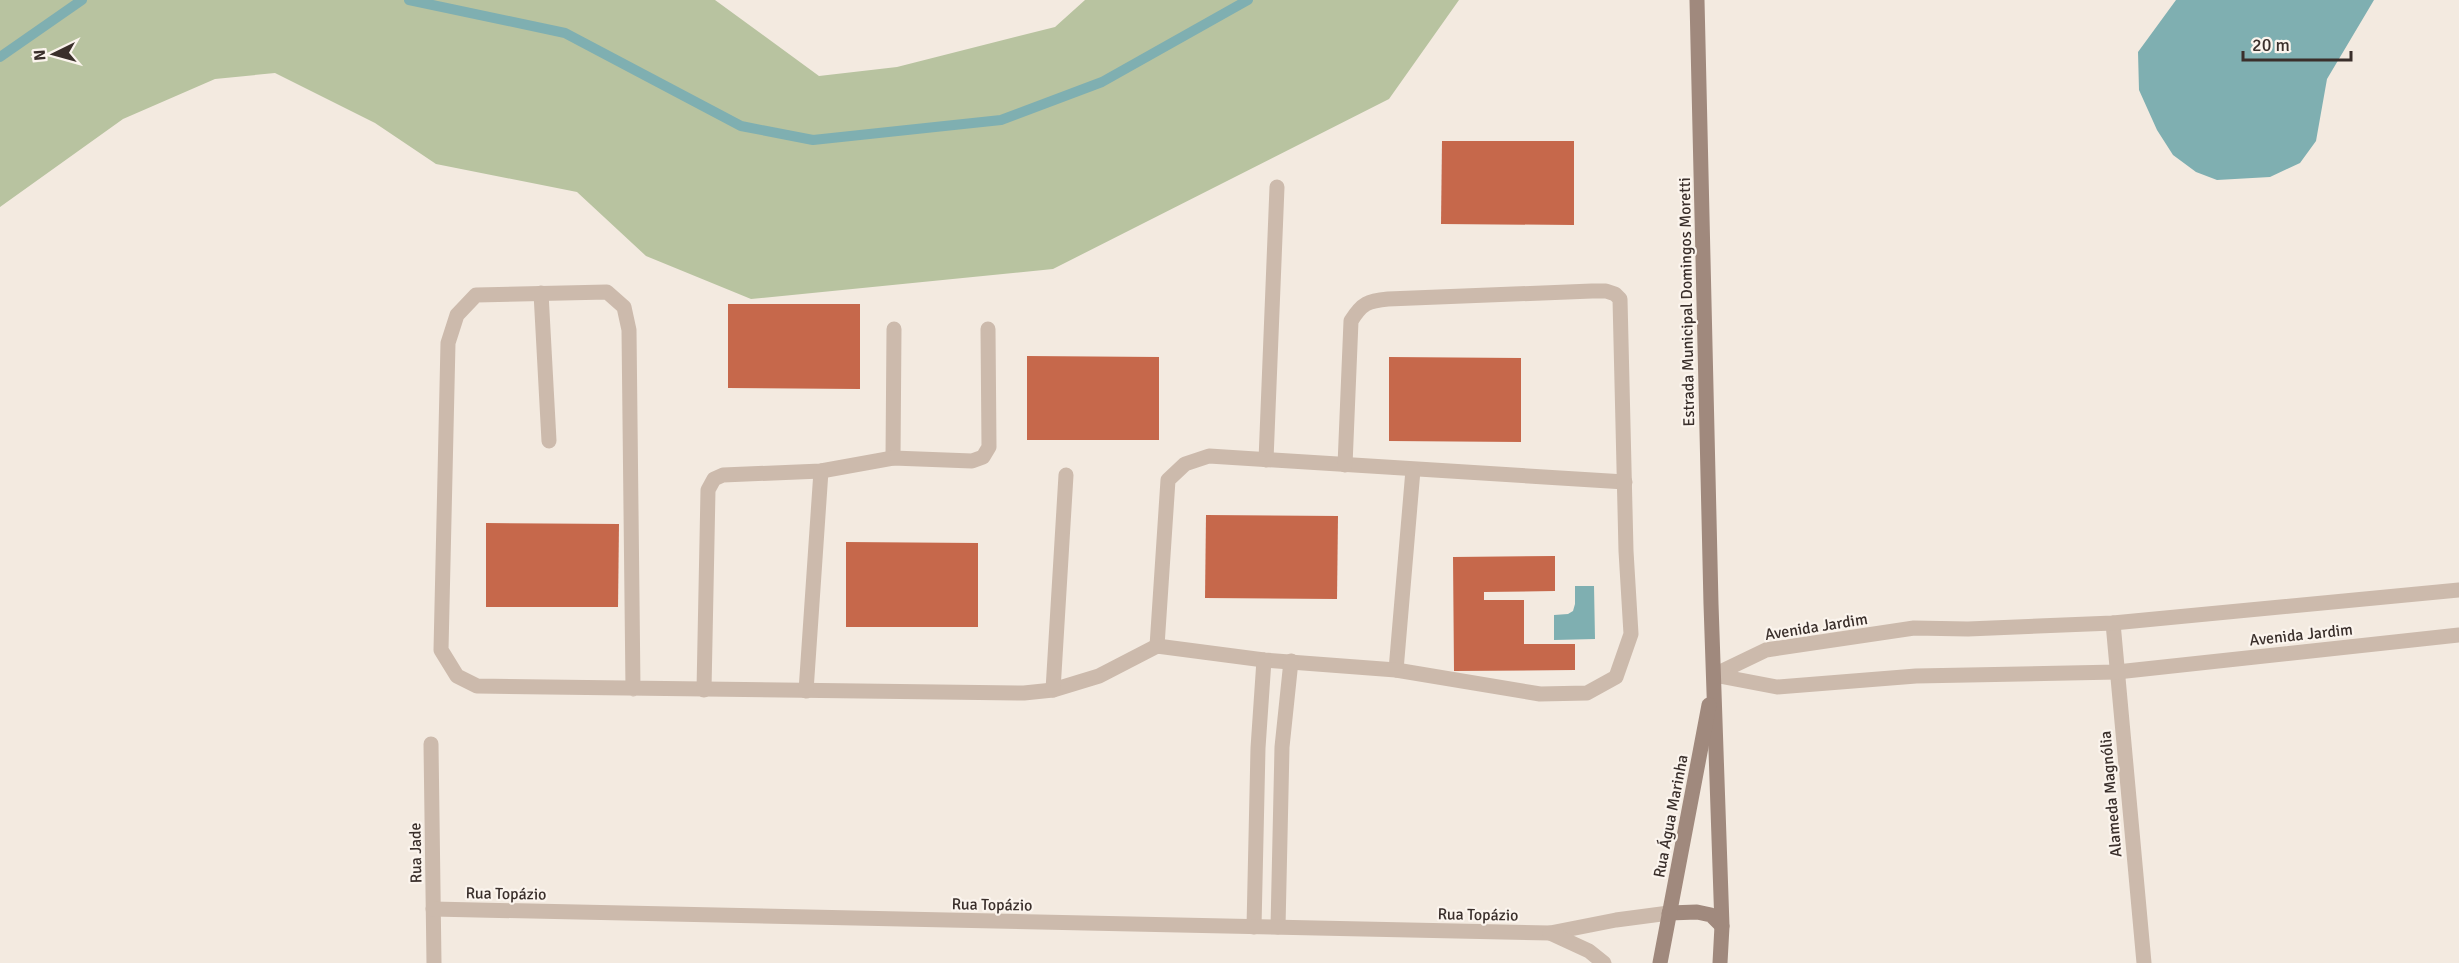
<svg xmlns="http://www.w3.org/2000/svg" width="2459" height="963" viewBox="0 0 2459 963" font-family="Signika,sans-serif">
<rect width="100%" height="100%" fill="#f3eae0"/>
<path fill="#b8c3a0" d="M0,0H715L819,76L897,67L1055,27L1085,0H1459L1389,99L1053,269L751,299L646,256L577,192L436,164L375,123L275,73L215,79L123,119L0,207Z"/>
<g fill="#7fafb1">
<path d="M2176,0H2374L2327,79L2316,141L2300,163L2270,177L2217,180L2196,172L2173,155L2157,130L2139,90L2138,52Z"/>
<path d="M1575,586H1594L1595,639L1554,640V615L1568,614L1573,611L1575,604Z"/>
</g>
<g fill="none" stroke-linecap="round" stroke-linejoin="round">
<g stroke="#7fafb1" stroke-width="10">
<path d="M409,0L565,33L741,126L813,140L1001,120L1102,82L1248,0"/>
<path d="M0,57L82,0"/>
</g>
</g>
<g fill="#c6684b">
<path d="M1442,141H1574V225L1441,224Z"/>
<path d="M728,304H860V389L728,388Z"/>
<path d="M1027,356L1159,357V440H1027Z"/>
<path d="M1389,357L1521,358V442L1389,441Z"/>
<path d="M1206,515L1338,516L1337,599L1205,598Z"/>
<path d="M486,523L619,524L618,607H486Z"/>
<path d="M846,542L978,543V627H846Z"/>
<path d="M1555,556V591L1484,592V600H1524V644H1575V670L1454,671L1453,557Z"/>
</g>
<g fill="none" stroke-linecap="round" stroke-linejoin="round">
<g stroke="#ccbaac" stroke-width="15">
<path d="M541,293L549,441"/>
<path d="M893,458L894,329"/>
<path d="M1266,460L1277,187"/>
<path d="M1157,646L1168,480L1185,464L1209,456L1625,482"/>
<path d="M1396,670L1413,470"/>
<path d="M633,689L629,330L624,307L607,292L476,295L457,315L448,343L441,650L457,676L477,686C660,688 842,691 1024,693L1053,690L1099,676L1157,646L1264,660L1396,670L1540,694L1587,693L1616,677L1631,634L1626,551L1620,299L1615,294L1606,291H1592L1388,299C1368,301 1362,303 1351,321L1345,465"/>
<path d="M704,690L708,490L714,479L723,475L821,471L893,458L972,461L983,457L989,447L988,329"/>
<path d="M1053,690L1066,475"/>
<path d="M806,691L821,471"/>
<path d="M1254,927L1258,748L1264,660"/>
<path d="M1278,927L1282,747L1291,661"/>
</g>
<g stroke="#ccbaac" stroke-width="15">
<path d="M2113,623L2144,963"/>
<path d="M1714,675L1766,650L1914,628L1968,629L2113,623L2459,590"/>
<path d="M1714,675L1777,687L1916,676L2117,672L2459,635"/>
<path d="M431,744L434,963"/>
<path d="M433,909L1550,933L1616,920L1669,913"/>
<path d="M1550,933L1589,951L1604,963"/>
</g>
<g stroke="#a0897d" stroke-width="15">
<path d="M1697,0L1711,604L1722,926L1720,963"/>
<path d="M1669,913L1697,912L1711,915L1722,926"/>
<path d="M1660,963L1709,705"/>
</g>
</g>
<g text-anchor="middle" stroke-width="4.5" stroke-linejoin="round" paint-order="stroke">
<g font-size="16" fill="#3a2f2b" stroke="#fbf4ed">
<text transform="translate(1686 302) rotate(-91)" y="6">Estrada Municipal Domingos Moretti</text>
<text transform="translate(1816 626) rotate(-9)" y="6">Avenida Jardim</text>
<text transform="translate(2301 634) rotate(-6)" y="6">Avenida Jardim</text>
<text transform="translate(2110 794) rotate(-95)" y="6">Alameda Magnólia</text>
<text transform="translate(1670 816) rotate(-79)" y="6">Rua Água Marinha</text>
<text transform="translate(415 853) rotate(-91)" y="6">Rua Jade</text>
<text transform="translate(506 893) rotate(1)" y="6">Rua Topázio</text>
<text transform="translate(992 904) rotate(1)" y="6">Rua Topázio</text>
<text transform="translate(1478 914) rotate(1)" y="6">Rua Topázio</text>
</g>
</g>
<g transform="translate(54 54) rotate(265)" stroke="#fbf4ed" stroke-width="4.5" paint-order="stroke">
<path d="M0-4.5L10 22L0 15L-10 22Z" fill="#3a2f2b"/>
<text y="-9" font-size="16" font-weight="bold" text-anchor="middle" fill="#3a2f2b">N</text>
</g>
<path d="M2243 51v9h108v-9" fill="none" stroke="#3a2f2b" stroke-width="3"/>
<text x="2252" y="51" font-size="18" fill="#3a2f2b" stroke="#fbf4ed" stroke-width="4.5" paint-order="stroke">20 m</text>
</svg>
